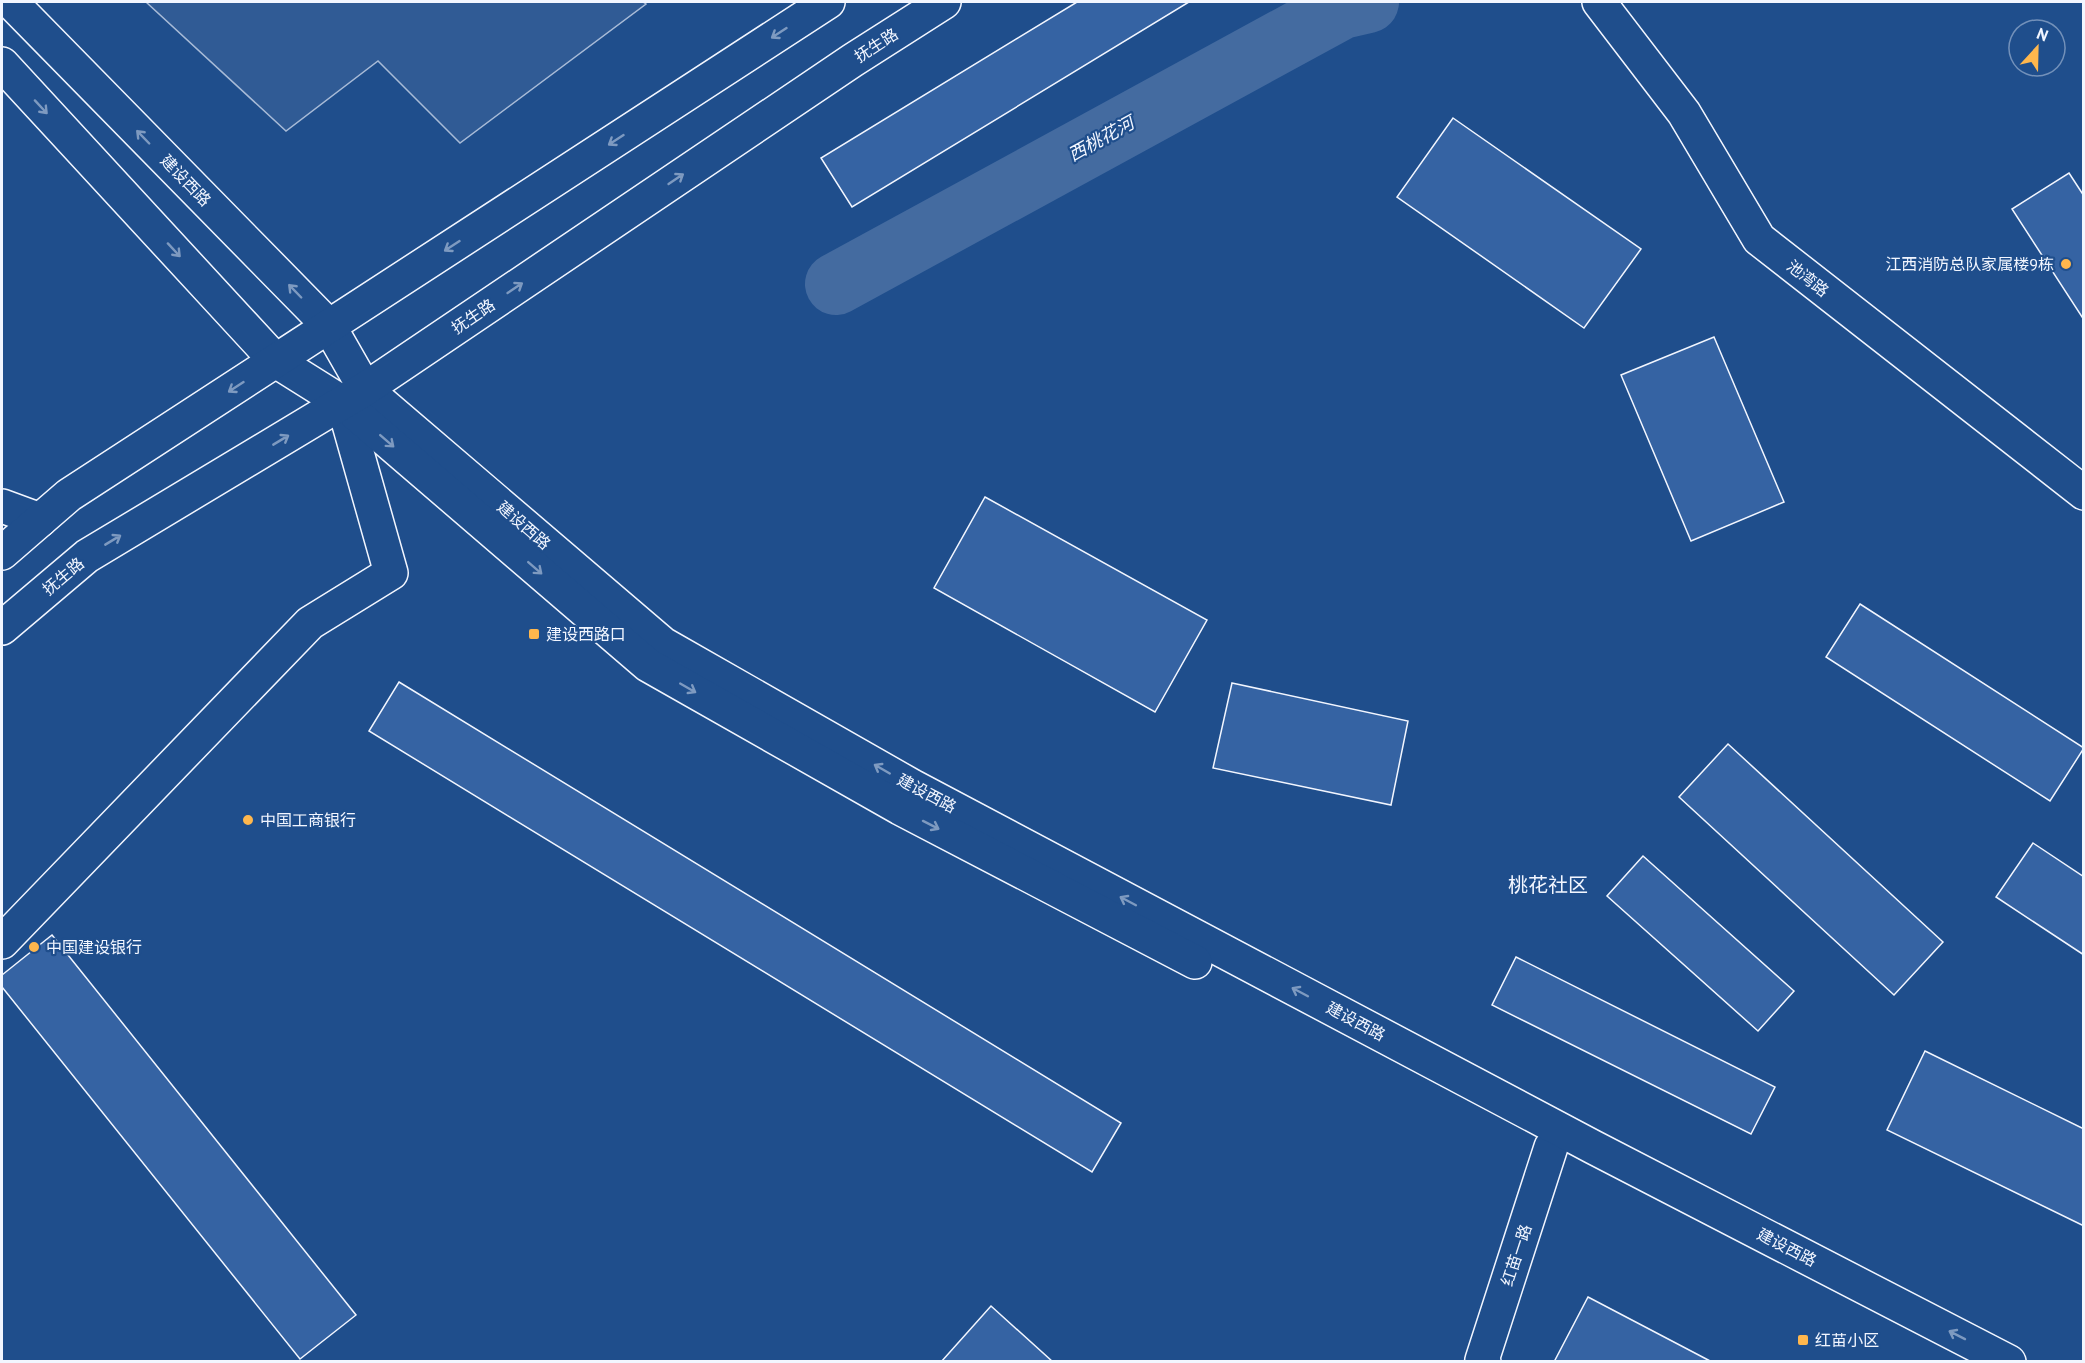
<svg xmlns="http://www.w3.org/2000/svg" width="2085" height="1363" viewBox="0 0 2085 1363" font-family="'PT Sans','Noto Sans SC',sans-serif">
<rect width="100%" height="100%" fill="#1f4e8c"/>
<path fill="#305b95" stroke="#a8bbd7" stroke-width="1.5" d="M146,2H643L646,4L460,143L378,61L286,131Z"/>
<g fill="none" stroke-linecap="round" stroke-linejoin="round">
<path stroke="#446ba0" stroke-width="62" d="M836,284L1342,8L1368,2"/>
</g>
<g fill="#3563a3" stroke="#f2f6ff" stroke-width="1.5">
<path d="M1077,2H1189L852,207L821,158Z"/>
<path d="M1453,118L1641,249L1584,328L1397,197Z"/>
<path d="M2069,173L2084,196V320L2012,209Z"/>
<path d="M1714,337L1784,502L1691,541L1621,375Z"/>
<path d="M985,497L1207,620L1155,712L934,588Z"/>
<path d="M1860,604L2084,748L2050,801L1826,657Z"/>
<path d="M399,682L1121,1123L1092,1172L369,731Z"/>
<path d="M1232,683L1408,721L1391,805L1213,768Z"/>
<path d="M1728,744L1943,942L1894,995L1679,797Z"/>
<path d="M2033,843L2084,877V955L1996,897Z"/>
<path d="M1643,856L1794,991L1758,1031L1607,896Z"/>
<path d="M52,935L356,1315L300,1359L2,987V975Z"/>
<path d="M1516,957L1775,1087L1751,1134L1492,1005Z"/>
<path d="M1925,1051L2084,1129V1226L1887,1130Z"/>
<path d="M1588,1297L1712,1362H1554Z"/>
<path d="M991,1306L1053,1362H941Z"/>
</g>
<g fill="none" stroke-linecap="round" stroke-linejoin="round">
<defs>
<g id="minor">
<path d="M1599,2L1684,113L1759,239L2084,493"/>
<path d="M2,506L40,520"/>
<path d="M2,942L310,623L391,573L343,403"/>
<path d="M1484,1362L1482,1360L1551,1147"/>
</g>
<g id="major">
<path d="M11,2L329,326L365,389L663,644L912,786L1593,1147L2009,1362"/>
<path d="M2,64L276,361L343,403L648,665L900,808L1195,962"/>
<path d="M2,553L69,495L828,2"/>
<path d="M2,628L87,556L365,389L853,60L944,2"/>
</g>
</defs>
<use href="#minor" stroke="#f2f6ff" stroke-width="36"/>
<use href="#major" stroke="#f2f6ff" stroke-width="36"/>
<use href="#minor" stroke="#1f4e8c" stroke-width="33"/>
<use href="#major" stroke="#1f4e8c" stroke-width="33"/>
</g>
<defs><path id="oneway-shaft" d="M-6 0H5M1.5-3L5.5 0L1.5 3" fill="none" stroke-width="1.6" stroke-linecap="round" stroke-linejoin="round" transform="scale(1.5)"/></defs>
<g stroke="#7e9ac0">
<use href="#oneway-shaft" transform="translate(779 33) rotate(147)"/>
<use href="#oneway-shaft" transform="translate(41 107) rotate(47)"/>
<use href="#oneway-shaft" transform="translate(143 137) rotate(-134)"/>
<use href="#oneway-shaft" transform="translate(616 140) rotate(147)"/>
<use href="#oneway-shaft" transform="translate(676 179) rotate(-34)"/>
<use href="#oneway-shaft" transform="translate(452 246) rotate(147)"/>
<use href="#oneway-shaft" transform="translate(174 250) rotate(47)"/>
<use href="#oneway-shaft" transform="translate(515 288) rotate(-34)"/>
<use href="#oneway-shaft" transform="translate(295 291) rotate(-134)"/>
<use href="#oneway-shaft" transform="translate(236 387) rotate(147)"/>
<use href="#oneway-shaft" transform="translate(281 440) rotate(-31)"/>
<use href="#oneway-shaft" transform="translate(387 441) rotate(41)"/>
<use href="#oneway-shaft" transform="translate(113 540) rotate(-31)"/>
<use href="#oneway-shaft" transform="translate(535 568) rotate(41)"/>
<use href="#oneway-shaft" transform="translate(688 688) rotate(30)"/>
<use href="#oneway-shaft" transform="translate(882 769) rotate(-150)"/>
<use href="#oneway-shaft" transform="translate(931 825) rotate(27)"/>
<use href="#oneway-shaft" transform="translate(1128 901) rotate(-152)"/>
<use href="#oneway-shaft" transform="translate(1300 992) rotate(-152)"/>
<use href="#oneway-shaft" transform="translate(1957 1335) rotate(-153)"/>
</g>
<g fill="#ffb74d" stroke="#1f4e8c" stroke-width="2">
<circle cx="2066" cy="264" r="6"/>
<rect x="528" y="628" width="12" height="12" rx="3"/>
<circle cx="248" cy="820" r="6"/>
<circle cx="34" cy="947" r="6"/>
<rect x="1797" y="1334" width="12" height="12" rx="3"/>
</g>
<g text-anchor="middle" stroke-width="4.5" stroke-linejoin="round" paint-order="stroke">
<g font-size="16" fill="#f2f6ff" stroke="#1f4e8c">
<text transform="translate(876 45) rotate(-33)" y="6">抚生路</text>
<text transform="translate(186 180) rotate(46)" y="6">建设西路</text>
<text transform="translate(1808 278) rotate(38)" y="6">池湾路</text>
<text transform="translate(473 316) rotate(-34)" y="6">抚生路</text>
<text transform="translate(524 525) rotate(41)" y="6">建设西路</text>
<text transform="translate(63 576) rotate(-40)" y="6">抚生路</text>
<text transform="translate(927 793) rotate(28)" y="6">建设西路</text>
<text transform="translate(1356 1021) rotate(28)" y="6">建设西路</text>
<text transform="translate(1787 1247) rotate(27)" y="6">建设西路</text>
<text transform="translate(1516 1255) rotate(-72)" y="6">红苗一路</text>
</g>
<g font-size="16" fill="#f2f6ff" stroke="#1f4e8c" text-anchor="start">
<text x="2054" y="270" text-anchor="end">江西消防总队家属楼9栋</text>
<text x="546" y="640">建设西路口</text>
<text x="260" y="826">中国工商银行</text>
<text x="46" y="953">中国建设银行</text>
<text x="1815" y="1346">红苗小区</text>
</g>
<g font-size="18" font-style="italic" fill="#f2f6ff" stroke="#1f4e8c">
<text transform="translate(1101 139) rotate(-29)" y="6">西桃花河</text>
</g>
<g font-size="20" fill="#f2f6ff" stroke="#1f4e8c">
<text x="1548" y="892">桃花社区</text>
</g>
</g>
<rect width="2085" height="1363" fill="none" stroke="#f2f6ff" stroke-width="6"/>
<g transform="translate(2037 48) rotate(22)"><circle r="28" fill="#1f4e8c" stroke="#7391ba" stroke-width="1.5"/>
<path d="M0-4.5L10 22L0 15L-10 22Z" fill="#ffb74d"/>
<text y="-9" font-size="16" font-weight="bold" text-anchor="middle" fill="#f2f6ff">N</text>
</g>
</svg>
